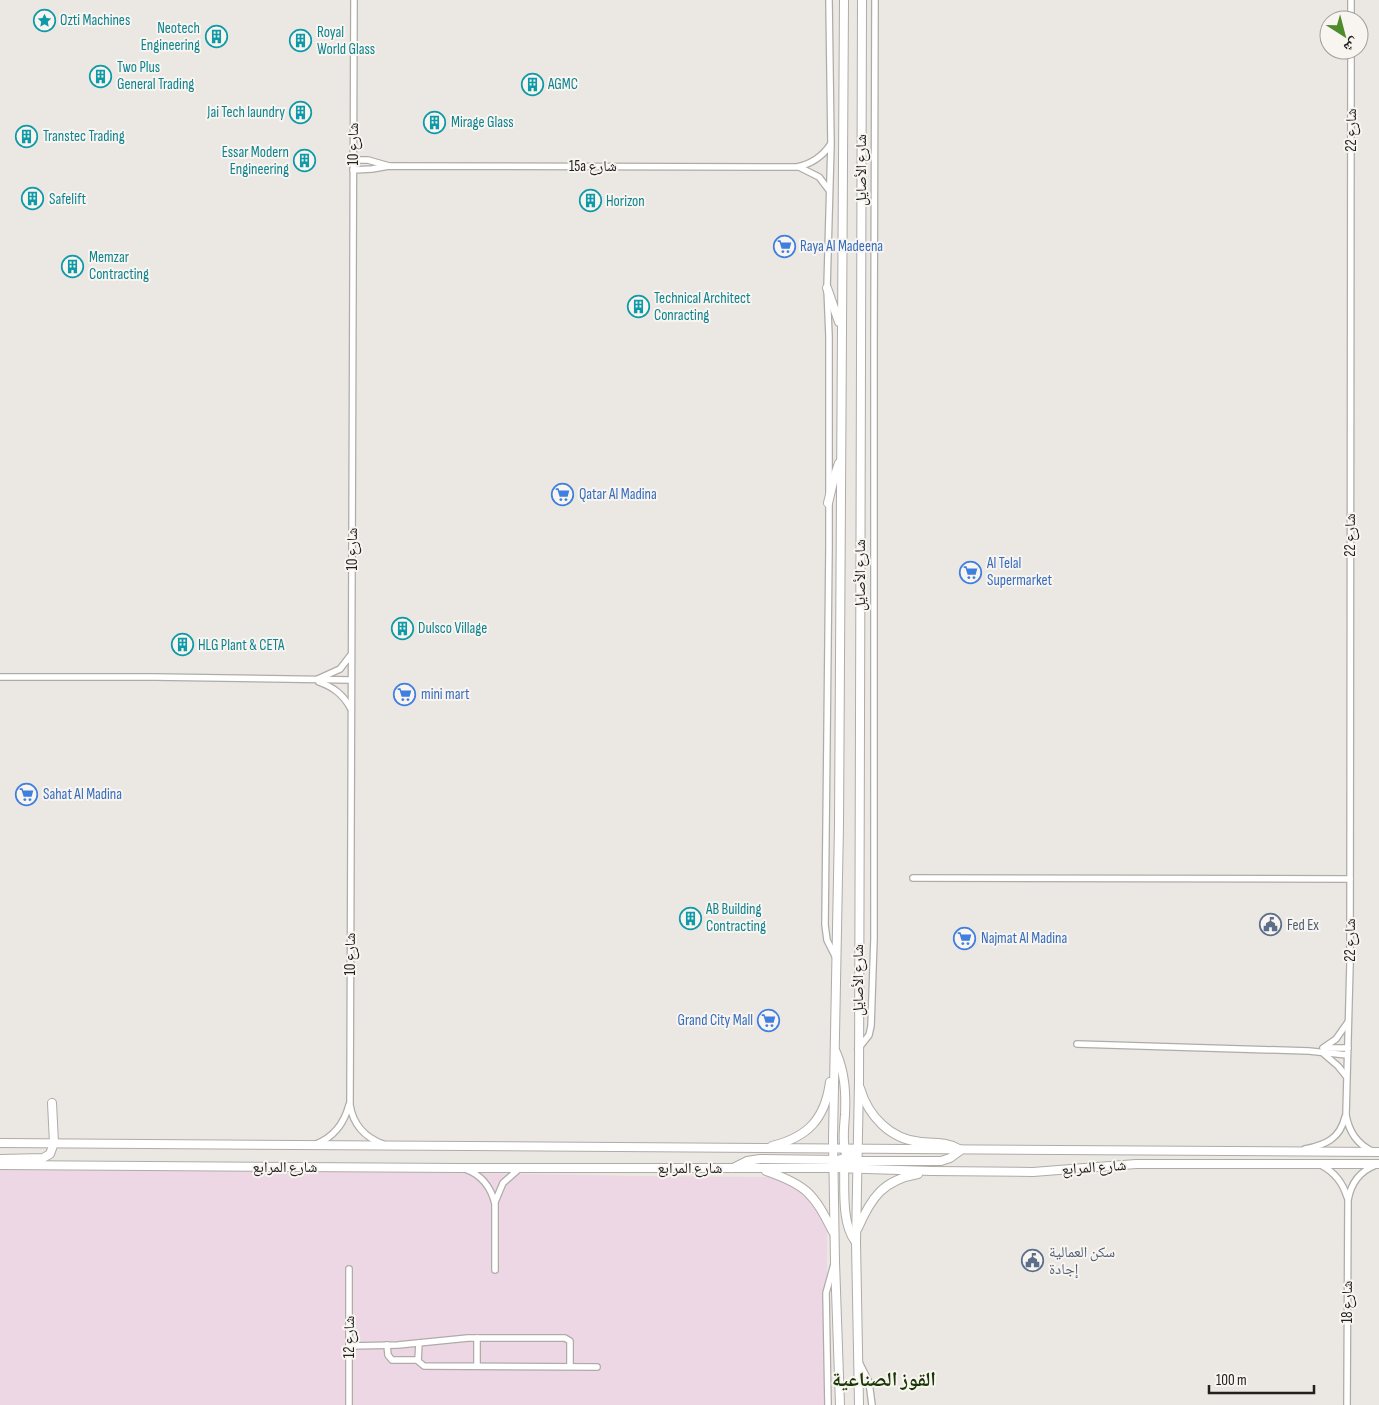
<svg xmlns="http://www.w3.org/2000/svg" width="1379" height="1405" viewBox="0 0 1379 1405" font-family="'Sofia Sans Condensed','Noto Naskh Arabic',sans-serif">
<rect width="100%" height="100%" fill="#ebe7e3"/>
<path fill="#edd7e4" d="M0,1164L635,1176L770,1177L794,1184L813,1201L827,1227V1405H0Z"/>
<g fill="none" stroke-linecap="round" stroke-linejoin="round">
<defs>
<g id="minor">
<path d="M354,0L350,1105C353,1124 364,1137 383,1144"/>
<path d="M829,0L831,144L827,288L829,336V548L825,925L827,940L837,960"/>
<path d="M1351,20V0"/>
<path d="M1351,50L1350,964L1346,1115C1349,1132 1357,1144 1372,1151"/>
<path d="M353,160H368L389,166"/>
<path d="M799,167L819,177L829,190"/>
<path d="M353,170L372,169L389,166L797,167C811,164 822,157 830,145"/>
<path d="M0,677H154L351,680"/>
<path d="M318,679L340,669L350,656"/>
<path d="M319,682C333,687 343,694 351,709"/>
<path d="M913,878L1350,879"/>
<path d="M1077,1044L1309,1051L1347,1055"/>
<path d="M1323,1048L1336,1039L1348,1022"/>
<path d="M1324,1048H1348"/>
<path d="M858,1049L869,1035L871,1026L874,939V337L875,0"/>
<path d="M1324,1054L1338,1066L1346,1076"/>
<path d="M316,1144C334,1137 344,1124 349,1105"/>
<path d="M1305,1149C1325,1145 1340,1139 1345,1117"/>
<path d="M1321,1165C1334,1172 1343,1183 1347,1197"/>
<path d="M465,1169C482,1175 491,1187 495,1204V1270"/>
<path d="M495,1202L503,1183L520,1168"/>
<path d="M419,1343L418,1361L424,1366L597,1367"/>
<path d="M387,1345L388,1355L392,1360H418"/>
<path d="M349,1346L398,1345L468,1338H565L570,1341V1366"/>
<path d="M858,1360L869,1382L872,1405"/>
<path d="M477,1366V1338"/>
<path d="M349,1405V1269"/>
<path d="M828,1405L826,1293L834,1264"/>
<path d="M1347,1405L1348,1200C1351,1183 1360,1171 1376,1165"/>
</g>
<g id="secondary">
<path d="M827,288L839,322"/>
<path d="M828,503L834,478L839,463"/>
<path d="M836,1052C845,1073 846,1093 845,1115C844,1128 842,1142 846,1154"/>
<path d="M860,1088C868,1116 891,1140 921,1142C935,1143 947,1142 959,1149"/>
<path d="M0,1143L1379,1152"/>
<path d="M772,1146C808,1137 825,1119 830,1082"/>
<path d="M0,1159L43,1158L50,1154L54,1143L52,1103"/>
<path d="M844,1164C845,1187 841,1222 855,1241"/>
<path d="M0,1165L460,1168H834L932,1171L1033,1172L1136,1164H1379"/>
<path d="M835,1167L853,1161H941L950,1158L961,1150"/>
<path d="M733,1168L747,1161L760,1159L838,1160L847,1157L857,1150"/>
<path d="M766,1171C807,1185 814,1194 833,1232"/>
<path d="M858,1228C871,1198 883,1180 918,1174"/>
<path d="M840,1405L835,1262L833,1139L839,825L844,0"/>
<path d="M859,1405L856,1242L859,1081L862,0"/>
</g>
</defs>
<use href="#minor" stroke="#afaca8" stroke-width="8"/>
<use href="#secondary" stroke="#afaca8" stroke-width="10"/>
<use href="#minor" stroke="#fff" stroke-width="5.5"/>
<use href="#secondary" stroke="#fff" stroke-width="8"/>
</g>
<defs>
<symbol id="sight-ring" viewBox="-11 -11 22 22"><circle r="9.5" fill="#f8f5f1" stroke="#0f9aa8" stroke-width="1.5"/><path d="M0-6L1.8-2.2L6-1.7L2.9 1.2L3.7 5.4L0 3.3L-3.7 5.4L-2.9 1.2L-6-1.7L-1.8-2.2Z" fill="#0f9aa8"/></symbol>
<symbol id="building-ring" viewBox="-11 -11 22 22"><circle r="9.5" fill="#f8f5f1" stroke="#0f9aa8" stroke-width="1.5"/><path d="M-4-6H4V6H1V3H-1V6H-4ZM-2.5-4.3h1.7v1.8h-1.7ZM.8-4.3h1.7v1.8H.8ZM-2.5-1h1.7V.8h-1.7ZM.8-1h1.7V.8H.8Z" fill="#0f9aa8"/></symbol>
<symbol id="supermarket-ring" viewBox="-11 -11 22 22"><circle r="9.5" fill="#f8f5f1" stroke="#3f7fe0" stroke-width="1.5"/><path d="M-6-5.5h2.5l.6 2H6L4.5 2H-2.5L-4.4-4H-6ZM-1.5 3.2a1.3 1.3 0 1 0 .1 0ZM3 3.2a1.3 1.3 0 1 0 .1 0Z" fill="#3f7fe0"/></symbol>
<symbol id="civic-ring" viewBox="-11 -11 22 22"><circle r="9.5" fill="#f8f5f1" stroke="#5c6f8a" stroke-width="1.5"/><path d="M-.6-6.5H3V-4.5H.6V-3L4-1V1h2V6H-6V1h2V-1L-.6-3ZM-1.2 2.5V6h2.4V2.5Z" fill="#5c6f8a"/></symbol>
</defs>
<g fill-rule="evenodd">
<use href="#sight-ring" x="32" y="8" width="25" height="25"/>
<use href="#building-ring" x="204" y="24" width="25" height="25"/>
<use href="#building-ring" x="288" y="28" width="25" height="25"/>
<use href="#building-ring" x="88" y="64" width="25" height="25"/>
<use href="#building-ring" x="520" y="72" width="25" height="25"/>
<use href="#building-ring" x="288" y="100" width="25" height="25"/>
<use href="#building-ring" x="422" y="110" width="25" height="25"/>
<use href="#building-ring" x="14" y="124" width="25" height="25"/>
<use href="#building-ring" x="292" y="148" width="25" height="25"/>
<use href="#building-ring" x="20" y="186" width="25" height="25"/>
<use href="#building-ring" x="578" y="188" width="25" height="25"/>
<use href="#supermarket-ring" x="772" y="234" width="25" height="25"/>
<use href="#building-ring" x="60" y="254" width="25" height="25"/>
<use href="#building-ring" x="626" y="294" width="25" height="25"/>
<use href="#supermarket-ring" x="550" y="482" width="25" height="25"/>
<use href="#supermarket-ring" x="958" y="560" width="25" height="25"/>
<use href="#building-ring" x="390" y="616" width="25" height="25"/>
<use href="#building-ring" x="170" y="632" width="25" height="25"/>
<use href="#supermarket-ring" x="392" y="682" width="25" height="25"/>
<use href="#supermarket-ring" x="14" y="782" width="25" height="25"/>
<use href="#building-ring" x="678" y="906" width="25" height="25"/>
<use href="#civic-ring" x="1258" y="912" width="25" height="25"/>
<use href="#supermarket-ring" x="952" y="926" width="25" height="25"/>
<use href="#supermarket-ring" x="756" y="1008" width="25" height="25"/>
<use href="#civic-ring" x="1020" y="1248" width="25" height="25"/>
</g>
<g text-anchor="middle" stroke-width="4" stroke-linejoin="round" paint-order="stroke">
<g font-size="15" fill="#0d838f" stroke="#f8f5f1" text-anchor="start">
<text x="60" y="25">Ozti Machines</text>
<text x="200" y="33" text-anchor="end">Neotech<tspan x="200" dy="17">Engineering</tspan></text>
<text x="317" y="37">Royal<tspan x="317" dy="17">World Glass</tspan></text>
<text x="117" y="72">Two Plus<tspan x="117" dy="17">General Trading</tspan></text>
<text x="548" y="89">AGMC</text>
<text x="285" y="117" text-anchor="end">Jai Tech laundry</text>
<text x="451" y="127">Mirage Glass</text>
<text x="43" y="141">Transtec Trading</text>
<text x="289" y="157" text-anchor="end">Essar Modern<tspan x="289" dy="17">Engineering</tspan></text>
<text x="49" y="204">Safelift</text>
<text x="606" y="206">Horizon</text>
<text x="89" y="262">Memzar<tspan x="89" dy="17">Contracting</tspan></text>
<text x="654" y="303">Technical Architect<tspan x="654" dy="17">Conracting</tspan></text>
<text x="418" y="633">Dulsco Village</text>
<text x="198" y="650">HLG Plant &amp; CETA</text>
<text x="706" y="914">AB Building<tspan x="706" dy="17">Contracting</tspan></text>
</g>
<g font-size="15" fill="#21201e" stroke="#f8f5f1">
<text transform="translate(1351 130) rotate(-90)" y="5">شارع 22</text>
<text transform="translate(353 144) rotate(-90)" y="5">شارع 10</text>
<text x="593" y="171">15a شارع</text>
<text transform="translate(861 170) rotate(-90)" y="5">شارع الأصايل</text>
<text transform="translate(1350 535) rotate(-90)" y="5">شارع 22</text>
<text transform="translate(352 549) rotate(-90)" y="5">شارع 10</text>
<text transform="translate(860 575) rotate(-90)" y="5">شارع الأصايل</text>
<text transform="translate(1350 940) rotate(-90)" y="5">شارع 22</text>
<text transform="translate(350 954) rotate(-90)" y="5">شارع 10</text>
<text transform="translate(858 980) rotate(-90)" y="5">شارع الأصايل</text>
<text x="285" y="1172">شارع المرابع</text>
<text transform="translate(1094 1167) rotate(-4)" y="5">شارع المرابع</text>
<text x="690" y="1173">شارع المرابع</text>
<text transform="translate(1347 1302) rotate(-90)" y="5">شارع 18</text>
<text transform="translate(349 1337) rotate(-90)" y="5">شارع 12</text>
</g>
<g font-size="15" fill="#366cbe" stroke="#f8f5f1" text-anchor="start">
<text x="800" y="251">Raya Al Madeena</text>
<text x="579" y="499">Qatar Al Madina</text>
<text x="987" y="568">Al Telal<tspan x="987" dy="17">Supermarket</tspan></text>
<text x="421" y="699">mini mart</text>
<text x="43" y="799">Sahat Al Madina</text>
<text x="981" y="943">Najmat Al Madina</text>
<text x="753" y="1025" text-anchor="end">Grand City Mall</text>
</g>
<g font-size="15" fill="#4e5e75" stroke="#f8f5f1" text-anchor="start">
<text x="1287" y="930">Fed Ex</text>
<text x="1049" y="1257">سكن العمالية<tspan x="1049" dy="17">إجادة</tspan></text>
</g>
<g font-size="20" font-weight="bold" fill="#1a3707" stroke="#f8f5f1">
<text x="884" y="1386">القوز الصناعية</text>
</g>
</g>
<g transform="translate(1344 35) rotate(144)"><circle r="24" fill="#f8f5f1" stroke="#a2a09d"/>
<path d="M0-4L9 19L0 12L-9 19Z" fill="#4e8b2b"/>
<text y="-8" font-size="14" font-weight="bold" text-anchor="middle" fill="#21201e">ش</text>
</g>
<path d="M1209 1385v8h105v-8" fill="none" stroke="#21201e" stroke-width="2.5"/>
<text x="1216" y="1385" font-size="15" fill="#21201e" stroke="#f8f5f1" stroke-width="4" paint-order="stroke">100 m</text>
</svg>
